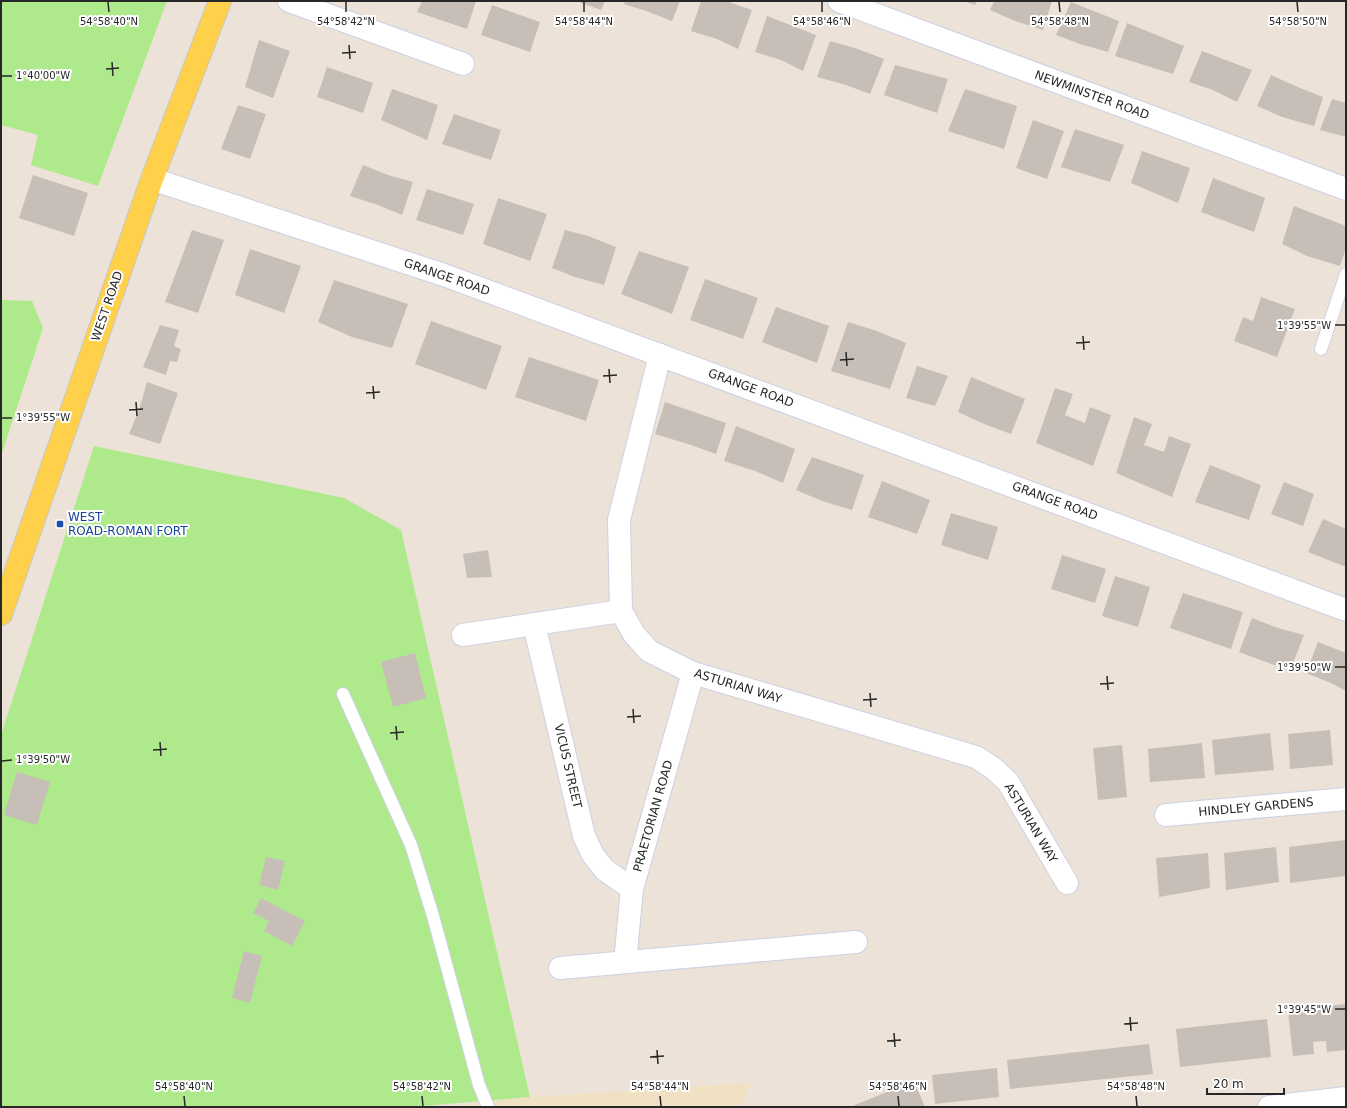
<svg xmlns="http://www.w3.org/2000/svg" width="1347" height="1108" viewBox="0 0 1347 1108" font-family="'DejaVu Sans',sans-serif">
<rect width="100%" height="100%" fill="#ece2d7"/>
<path fill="#f0e1c3" d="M751,1083L739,1107H445L530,1097Z"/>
<g fill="#aeea8c">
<path d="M1,1H167L98,186L31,165L38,135L1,125Z"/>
<path d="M1,300L32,301L43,328L1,456Z"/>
<path d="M94,446L344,498L401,530L530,1097L411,1107H1V735Z"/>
</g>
<g fill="#c7bfb7">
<path d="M422,1H476L467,29L417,12Z"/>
<path d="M576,1H605L601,10Z"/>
<path d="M625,1H680L672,21L649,12L624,4Z"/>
<path d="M701,1H726L752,10L738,49L717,39L691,31Z"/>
<path d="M964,1H977L975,5Z"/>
<path d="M994,1H1052L1043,30L1015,21L990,10Z"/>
<path d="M1071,2L1119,21L1108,52L1080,44L1056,35Z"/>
<path d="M492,5L540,22L530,52L481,35Z"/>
<path d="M767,16L816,35L803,71L781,60L755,52Z"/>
<path d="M1127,23L1184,46L1173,74L1115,56Z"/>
<path d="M259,40L290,51L273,98L245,87Z"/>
<path d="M830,41L858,49L884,59L870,94L846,85L817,77Z"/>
<path d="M1202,51L1252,70L1237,102L1213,90L1189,82Z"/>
<path d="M895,65L948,79L937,113L884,95Z"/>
<path d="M327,67L373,83L363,113L317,97Z"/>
<path d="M1271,75L1295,86L1323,97L1314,126L1282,117L1257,106Z"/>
<path d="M392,89L438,105L427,140L381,120Z"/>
<path d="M965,89L1017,106L1004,149L948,131Z"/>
<path d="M1332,99L1346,103V137L1320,130Z"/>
<path d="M238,105L266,114L250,159L221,149Z"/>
<path d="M454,114L501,130L491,160L442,144Z"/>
<path d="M1033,120L1064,131L1047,179L1016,168Z"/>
<path d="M1075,129L1124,145L1110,182L1061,167Z"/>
<path d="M1142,151L1190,168L1178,203L1131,183Z"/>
<path d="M363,165L388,175L413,182L402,215L378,205L350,196Z"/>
<path d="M33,175L88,193L74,236L19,218Z"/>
<path d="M1213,178L1265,198L1254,232L1201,212Z"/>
<path d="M427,189L474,204L463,235L416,220Z"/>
<path d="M498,198L547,214L530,261L483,244Z"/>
<path d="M1294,206L1346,226V248L1340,266L1307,256L1282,244Z"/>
<path d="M192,230L224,240L198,313L165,302Z"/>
<path d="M565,230L588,236L616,247L604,285L575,277L552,268Z"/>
<path d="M250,249L301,266L284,313L235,295Z"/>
<path d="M639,251L689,267L672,314L621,294Z"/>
<path d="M705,279L758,298L743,339L690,320Z"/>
<path d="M334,280L408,304L392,348L352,337L318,322Z"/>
<path d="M1261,297L1295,309L1277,357L1234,341L1243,317L1253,321Z"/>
<path d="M776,307L829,326L817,363L762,342Z"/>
<path d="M431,321L502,346L486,390L415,364Z"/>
<path d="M848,322L877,331L906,343L890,389L831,371Z"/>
<path d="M160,325L179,330L174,346L181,349L177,362L170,361L166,375L143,367Z"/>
<path d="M529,357L599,380L586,421L515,397Z"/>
<path d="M917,366L948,376L935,406L906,398Z"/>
<path d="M971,377L1025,399L1011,434L984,424L958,412Z"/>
<path d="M147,382L178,393L160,444L129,434L139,410Z"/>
<path d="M1055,388L1073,394L1065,415L1085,423L1090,407L1111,415L1093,466L1036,443Z"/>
<path d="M665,402L726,423L716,454L691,445L655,434Z"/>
<path d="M1134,417L1152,424L1144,445L1164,452L1169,436L1191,444L1172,497L1116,473Z"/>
<path d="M736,426L795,449L783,483L755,471L724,461Z"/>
<path d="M812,457L864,475L852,510L822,501L796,490Z"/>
<path d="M1210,465L1261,485L1249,520L1195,502Z"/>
<path d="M882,481L930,500L917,534L868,517Z"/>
<path d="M1284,482L1314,494L1303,526L1271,514Z"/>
<path d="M951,513L998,527L988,560L941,545Z"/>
<path d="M1323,519L1346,529V567L1308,552Z"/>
<path d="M488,550L492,577L467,578L463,554Z"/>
<path d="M1062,555L1106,569L1095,603L1051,589Z"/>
<path d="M1115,576L1150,587L1138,627L1102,616Z"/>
<path d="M1183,593L1243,612L1231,649L1170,628Z"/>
<path d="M1252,618L1278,628L1304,635L1290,671L1239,652Z"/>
<path d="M1318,642L1346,653V691L1331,683L1306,673Z"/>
<path d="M415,653L426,698L393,707L381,662Z"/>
<path d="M1330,730L1333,765L1290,769L1288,734Z"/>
<path d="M1270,733L1274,770L1215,775L1212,740Z"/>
<path d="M1202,743L1205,778L1150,782L1148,749Z"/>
<path d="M1122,745L1127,797L1098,800L1093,748Z"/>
<path d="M17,772L50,782L37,825L4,815Z"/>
<path d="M1345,840L1346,876L1290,883L1289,847Z"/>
<path d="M1276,847L1279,882L1226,890L1224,853Z"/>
<path d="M1208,853L1210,888L1159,897L1156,858Z"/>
<path d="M266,857L285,861L278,890L259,885Z"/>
<path d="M261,898L305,921L292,946L264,931L269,921L253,913Z"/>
<path d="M244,951L262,956L250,1003L232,998Z"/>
<path d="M1345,1004L1346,1017V1050L1327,1052L1326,1041L1313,1042L1314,1054L1293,1056L1288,1011Z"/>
<path d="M1267,1019L1271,1057L1180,1067L1176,1029Z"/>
<path d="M1149,1044L1153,1074L1010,1089L1007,1060Z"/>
<path d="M997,1068L999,1097L935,1104L932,1075Z"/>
<path d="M914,1081L925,1107H850Z"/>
</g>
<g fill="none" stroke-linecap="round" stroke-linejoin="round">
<defs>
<g id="lane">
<path d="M1321,349L1346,274"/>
<path d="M343,694L411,845L433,916L479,1085L488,1107"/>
</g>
<g id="street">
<path d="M289,1L463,64"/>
<path d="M839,1L1346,189"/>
<path d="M152,179L444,275L1346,610"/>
<path d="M660,355L619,520L621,611L634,634L649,651L693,673L976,757L993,768L1008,782L1067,883"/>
<path d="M534,624L584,836L593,855L605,870L632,889"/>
<path d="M463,635L621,611"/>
<path d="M1166,815L1346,799"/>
<path d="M625,962L632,889L693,673"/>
<path d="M560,968L856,942"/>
<path d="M1269,1107L1346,1098"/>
</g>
<path id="primary" d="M1,614L152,179L220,1"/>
</defs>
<use href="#lane" stroke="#ccd1e3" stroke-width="14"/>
<use href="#street" stroke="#ccd1e3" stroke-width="24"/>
<use href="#primary" stroke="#c7c7c7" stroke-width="24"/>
<use href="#lane" stroke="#fff" stroke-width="12"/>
<use href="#street" stroke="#fff" stroke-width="22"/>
<use href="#primary" stroke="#ffd049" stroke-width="22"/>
</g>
<path fill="none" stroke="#272727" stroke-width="1.5" d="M108,2L109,12M346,2V12M584,2V12M822,2V12M1059,2L1060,12M1297,2L1298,12M349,45L350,59M342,53L356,52M112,62L113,76M106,69L119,68M2,76H12M1335,325H1345M1083,336L1084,350M1076,343L1090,342M846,352L847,366M840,360L854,359M609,369L610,383M603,376L617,375M373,386L374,399M366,393L380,392M136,402L137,416M129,410L143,409M2,418H12M1335,667H1345M1107,676L1108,690M1100,684L1114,683M870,693L871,707M863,700L877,699M633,709L634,723M627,717L641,716M396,726L397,740M390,733L404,732M160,742L161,756M153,750L167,749M2,761L12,760M1335,1009H1345M1130,1017L1131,1031M1124,1024L1138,1023M894,1033L895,1047M887,1041L901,1040M657,1050L658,1064M650,1057L664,1056M184,1096L185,1106M422,1096L423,1106M660,1096L661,1106M898,1096L899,1106M1136,1096L1137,1106"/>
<rect fill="#1a4fb4" stroke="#fff" stroke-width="1.5" x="56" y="520" width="8" height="8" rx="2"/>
<g text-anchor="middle" stroke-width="4" stroke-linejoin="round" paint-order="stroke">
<g font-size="12" fill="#272727" stroke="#fff">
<text transform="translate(1092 95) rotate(20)" y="4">NEWMINSTER ROAD</text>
<text transform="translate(447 277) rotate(19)" y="4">GRANGE ROAD</text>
<text transform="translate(107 306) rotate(-71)" y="4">WEST ROAD</text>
<text transform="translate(751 388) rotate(20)" y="4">GRANGE ROAD</text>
<text transform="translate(1055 501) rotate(20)" y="4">GRANGE ROAD</text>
<text transform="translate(738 686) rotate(17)" y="4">ASTURIAN WAY</text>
<text transform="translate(568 766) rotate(77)" y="4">VICUS STREET</text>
<text transform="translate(1256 807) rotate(-5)" y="4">HINDLEY GARDENS</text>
<text transform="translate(653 816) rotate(-74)" y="4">PRAETORIAN ROAD</text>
<text transform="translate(1031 823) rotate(59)" y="4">ASTURIAN WAY</text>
</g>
<g font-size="12" fill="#164399" stroke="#fff" text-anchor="start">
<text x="68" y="521">WEST<tspan x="68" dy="14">ROAD-ROMAN FORT</tspan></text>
</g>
</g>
<g font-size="10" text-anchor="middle" fill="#272727" stroke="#fff" stroke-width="4" stroke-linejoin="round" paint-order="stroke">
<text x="109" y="25">54°58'40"N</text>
<text x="346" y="25">54°58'42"N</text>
<text x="584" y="25">54°58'44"N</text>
<text x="822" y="25">54°58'46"N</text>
<text x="1060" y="25">54°58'48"N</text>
<text x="1298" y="25">54°58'50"N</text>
<text x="43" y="79">1°40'00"W</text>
<text x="1304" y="329">1°39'55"W</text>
<text x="43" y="421">1°39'55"W</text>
<text x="1304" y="671">1°39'50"W</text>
<text x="43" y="763">1°39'50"W</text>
<text x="1304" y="1013">1°39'45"W</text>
<text x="184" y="1090">54°58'40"N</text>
<text x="422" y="1090">54°58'42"N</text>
<text x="660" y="1090">54°58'44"N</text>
<text x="898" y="1090">54°58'46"N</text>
<text x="1136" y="1090">54°58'48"N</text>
</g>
<rect width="1347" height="1108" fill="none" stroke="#272727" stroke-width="4"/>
<path d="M1207 1088v6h77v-6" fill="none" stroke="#272727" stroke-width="2"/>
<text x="1213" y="1088" font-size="12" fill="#272727" stroke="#ffffff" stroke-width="3" paint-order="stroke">20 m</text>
</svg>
